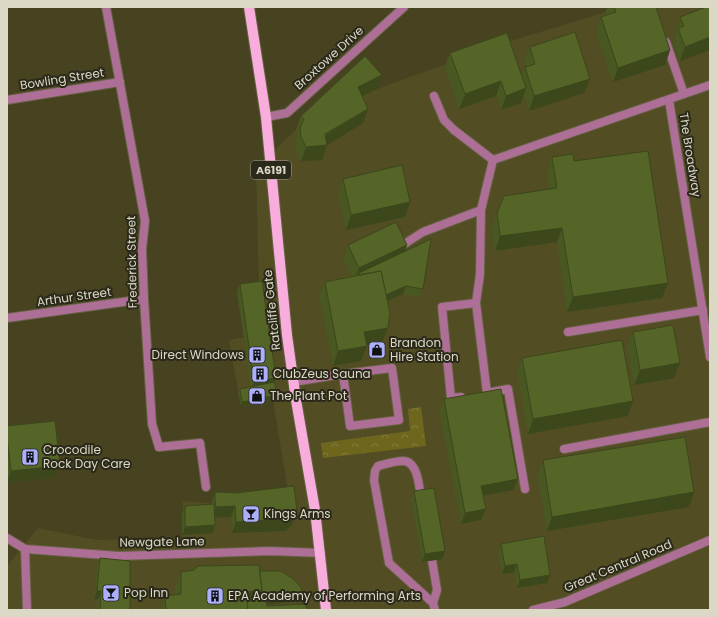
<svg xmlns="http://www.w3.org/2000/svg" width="717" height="617" viewBox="0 0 717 617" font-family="Poppins,sans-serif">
<defs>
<pattern id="forest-crowns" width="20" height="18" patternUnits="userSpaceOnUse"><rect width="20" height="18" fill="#6f661e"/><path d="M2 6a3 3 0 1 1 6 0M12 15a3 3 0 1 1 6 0" fill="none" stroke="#837b3d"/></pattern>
</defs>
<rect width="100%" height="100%" fill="#474321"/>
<path fill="#524d23" d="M623,7H710V610H7V566L38,528L97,540L182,538L183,501L232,505L289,497L273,400L241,406L229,340L265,333L259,289L256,167L360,71L377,89L504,43Z"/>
<path fill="url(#forest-crowns)" d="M421,407L426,446L323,458L321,443L410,431L408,409Z"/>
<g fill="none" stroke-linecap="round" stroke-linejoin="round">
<defs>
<g id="service">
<path d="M666,42L684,94"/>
<path d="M434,96L444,120L454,130"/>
<path d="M398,248L423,232L481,210L480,274L476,303L487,393L508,389L525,489"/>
<path d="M568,332L703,310"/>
<path d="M293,382L343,374L392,368L399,420L350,426L343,374"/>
<path d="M461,397L451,398L442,307L476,303"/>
<path d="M159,447L200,443L206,487"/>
<path d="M564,449L710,422"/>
<path d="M421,497C419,487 418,461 403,461C395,461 386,464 378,466L375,471L374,480L389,563L433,603L435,610"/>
<path d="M432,560L437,590L433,603"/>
</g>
<g id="minor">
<path d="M106,7L145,221L142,249L144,299L152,424L159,447"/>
<path d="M7,100L120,82"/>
<path d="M669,100L710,357"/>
<path d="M266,117L287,113L404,7"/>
<path d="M454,130L493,160L481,210"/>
<path d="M493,160L710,85"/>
<path d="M7,318L144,299"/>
<path d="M25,549L27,610"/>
<path d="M533,610L565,602L710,540"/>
</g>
<path id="tertiary" d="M7,538L25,549L119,556L270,551L321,553"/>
<path id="primary" d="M249,7L266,117L287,335L296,400L315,510L326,610"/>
</defs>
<use href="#service" stroke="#656142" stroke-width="10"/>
<use href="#minor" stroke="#656142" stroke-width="10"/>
<use href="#tertiary" stroke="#656142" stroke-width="10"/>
<use href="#primary" stroke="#656142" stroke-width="12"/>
<use href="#service" stroke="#ad6f96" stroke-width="8"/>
<use href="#minor" stroke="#ad6f96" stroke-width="8"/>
<use href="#tertiary" stroke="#ad6f96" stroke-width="8"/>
<use href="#primary" stroke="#f9addc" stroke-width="10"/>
</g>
<g fill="#495722">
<path d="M608,7H656L670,50L665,65L613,82L596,32L601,17L606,15L605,13Z"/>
<path d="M706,7L680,61L673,43L676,34L675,32L680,17Z"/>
<path d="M530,47L590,79L584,93L529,111L524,95L521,103L501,110L496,96L459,109L445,67L450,53L522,76L525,67H526L524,61Z"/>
<path d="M377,89L362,96L363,123L327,145L322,160L301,161L296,151L295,143L298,133L296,130L301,116Z"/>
<path d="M552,157L574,161L668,283L662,298L567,312L557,242L495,251L491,228L497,213L549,189L547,172Z"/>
<path d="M343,179L410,202L405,217L346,230L338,194Z"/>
<path d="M348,245H407L404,252L423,289L420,297L403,294L387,301L382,342L367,345L361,361L333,366L319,296L325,282L351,276L343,259Z"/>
<path d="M240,284L274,382L277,395L276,399L241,406L238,393L240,389L251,387L237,292Z"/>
<path d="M633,332L674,378L634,385L627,346Z"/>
<path d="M522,358L628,416L528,434L517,372Z"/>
<path d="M444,399L518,479L513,490L483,496L486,509L481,520L461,524L439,411Z"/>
<path d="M7,426L56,477L7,483Z"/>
<path d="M543,460L694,492L689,507L547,531L537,475Z"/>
<path d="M414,491L442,559L422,562L411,499Z"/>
<path d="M215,492L297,511L293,523L286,531L232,533L231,517L215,518L213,533L182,535V514L185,506L211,504Z"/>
<path d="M501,544L550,575L547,583L517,588L514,572L502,574L498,552Z"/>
<path d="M100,558L130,610H97L98,599H94L97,566Z"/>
<path d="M194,570L260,571L302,593L299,601L266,604L267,606L308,610H160L165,596L175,594V586L181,572Z"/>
</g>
<g fill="#3c471b">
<path d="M710,37V50L680,61L685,47Z"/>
<path d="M670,50L665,65L613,82L618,68Z"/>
<path d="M382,75L377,89L352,101L358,87Z"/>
<path d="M590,79L584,93L529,111L534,96Z"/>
<path d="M501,81L496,96L459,109L465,94Z"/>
<path d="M526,88L521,103L501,110L506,96Z"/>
<path d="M368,109L363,123L326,146L327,145L322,160L301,161L306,147Z"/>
<path d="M410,202L405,217L346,230L351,215Z"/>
<path d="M562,228L557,242L495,251L500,236Z"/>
<path d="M407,245L402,259L357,274L359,268Z"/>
<path d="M668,283L662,298L567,312L573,297Z"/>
<path d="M406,286L403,294L380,304L383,296Z"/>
<path d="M388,328L382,342L359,347L364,332Z"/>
<path d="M367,346L361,361L333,366L338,351Z"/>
<path d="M680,363L674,378L634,385L640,370Z"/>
<path d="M276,378L273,386L251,390L254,382Z"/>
<path d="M277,395L276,399L241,406L242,402Z"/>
<path d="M633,401L628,416L528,434L533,419Z"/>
<path d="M60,466L56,477L7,483L11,471Z"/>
<path d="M518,479L513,490L477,497L481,486Z"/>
<path d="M694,492L689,507L547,531L552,517Z"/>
<path d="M235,506L231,517L211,518L216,507Z"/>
<path d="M486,509L481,520L461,524L465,513Z"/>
<path d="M297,511L293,523L286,531L232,533L236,522Z"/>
<path d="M215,525L213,533L182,535L185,527Z"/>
<path d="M445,551L442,559L422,562L425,554Z"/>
<path d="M517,564L514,572L502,574L505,566Z"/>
<path d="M550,575L547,583L517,588L520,580Z"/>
<path d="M262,590L256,605L245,606L247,592Z"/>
<path d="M97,591H101L98,599H94Z"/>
<path d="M302,593L299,601L263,605L265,597Z"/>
</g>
<g fill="#556527" stroke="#3c471b">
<path d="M614,7H656L670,50L618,68L601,17L616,12Z"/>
<path d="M706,7H710V37L685,47L678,28L684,26L680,17Z"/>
<path d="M575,32L590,79L534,96L525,67L535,64L530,47Z"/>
<path d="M507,33L526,88L506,96L501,81L465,94L450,53Z"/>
<path d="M365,56L382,75L358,87L368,109L325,134L327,145L306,147L301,137L300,128L304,119L301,116Z"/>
<path d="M648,151L668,283L573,297L562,228L500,236L497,213L504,196L557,188L552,157L573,154L574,161Z"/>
<path d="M402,165L410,202L351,215L343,179Z"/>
<path d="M396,222L407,245L359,268L348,245Z"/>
<path d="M431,239L423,289L406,286L386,295L381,271L357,275V274Z"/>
<path d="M381,271L390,313L388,328L364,332L367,346L338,351L325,282Z"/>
<path d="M262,281L276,378L254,382L240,284Z"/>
<path d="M673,325L680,363L640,370L633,332Z"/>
<path d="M622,340L633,401L533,419L522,358Z"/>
<path d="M274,382L277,395L242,402L240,389Z"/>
<path d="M501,389L518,479L481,486L486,509L465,513L444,399Z"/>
<path d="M55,421L60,466L11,471L7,437V426Z"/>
<path d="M685,437L694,492L552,517L543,460Z"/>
<path d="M294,486L297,511L290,519L236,522L235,506L216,507L215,500V492L236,493Z"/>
<path d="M434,488L445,551L425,554L414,491Z"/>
<path d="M214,504L215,525L185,527V506Z"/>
<path d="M544,536L550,575L520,580L517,564L505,566L501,544Z"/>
<path d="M100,558L130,561V610H100L101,591H97Z"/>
<path d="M259,565L262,590L247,592L248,610H166L165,596L181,594V572L194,570L198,566Z"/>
<path d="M260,571H281L292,578L301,587L302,593L265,597L267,606L305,604L308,610H248L247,598L259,597L262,590Z"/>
</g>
<defs>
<symbol id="shop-square" viewBox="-11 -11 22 22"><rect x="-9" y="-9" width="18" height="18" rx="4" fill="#acaffb" stroke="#2b291a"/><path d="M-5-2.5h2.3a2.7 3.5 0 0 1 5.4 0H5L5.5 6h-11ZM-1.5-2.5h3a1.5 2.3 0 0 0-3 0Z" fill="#111"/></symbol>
<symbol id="building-square" viewBox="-11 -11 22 22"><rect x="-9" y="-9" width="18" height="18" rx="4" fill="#acaffb" stroke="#2b291a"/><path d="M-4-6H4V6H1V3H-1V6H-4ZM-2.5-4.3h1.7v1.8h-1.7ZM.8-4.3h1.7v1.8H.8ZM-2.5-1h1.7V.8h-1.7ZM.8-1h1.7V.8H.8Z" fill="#111"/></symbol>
<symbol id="bar-square" viewBox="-11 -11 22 22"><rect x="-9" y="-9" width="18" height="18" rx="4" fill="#acaffb" stroke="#2b291a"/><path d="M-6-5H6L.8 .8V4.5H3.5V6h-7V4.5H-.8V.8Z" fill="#111"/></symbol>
</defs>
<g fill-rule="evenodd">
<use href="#shop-square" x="367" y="340" width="20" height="20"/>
<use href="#building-square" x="247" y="345" width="20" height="20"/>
<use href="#building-square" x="250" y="364" width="20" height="20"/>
<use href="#shop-square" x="247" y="386" width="20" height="20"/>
<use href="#building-square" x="20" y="447" width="20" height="20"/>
<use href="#bar-square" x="241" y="504" width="20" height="20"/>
<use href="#bar-square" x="101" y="583" width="20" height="20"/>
<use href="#building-square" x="205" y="586" width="20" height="20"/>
</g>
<g text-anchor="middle" stroke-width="4" stroke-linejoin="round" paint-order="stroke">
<rect fill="#2b291a" stroke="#a6a492" stroke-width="1" x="251" y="161" width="40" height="18" rx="3"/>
<g font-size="11" font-weight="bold" fill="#dbd9c6">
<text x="271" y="174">A6191</text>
</g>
<g font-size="12" fill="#dbd9c6" stroke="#2b291a">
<text transform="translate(329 58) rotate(-42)" y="4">Broxtowe Drive</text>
<text transform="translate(62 79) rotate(-9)" y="4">Bowling Street</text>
<text transform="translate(690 155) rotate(81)" y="4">The Broadway</text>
<text transform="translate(132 262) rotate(-91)" y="4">Frederick Street</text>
<text transform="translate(74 297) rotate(-8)" y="4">Arthur Street</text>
<text transform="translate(272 310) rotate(-96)" y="4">Ratcliffe Gate</text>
<text transform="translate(162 542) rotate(-1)" y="4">Newgate Lane</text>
<text transform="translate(618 566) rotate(-23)" y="4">Great Central Road</text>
</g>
<g font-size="12" fill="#dbd9c6" stroke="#2b291a" text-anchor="start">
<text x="390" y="347">Brandon<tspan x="390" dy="14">Hire Station</tspan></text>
<text x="244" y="359" text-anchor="end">Direct Windows</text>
<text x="273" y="378">ClubZeus Sauna</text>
<text x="270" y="400">The Plant Pot</text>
<text x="43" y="454">Crocodile<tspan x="43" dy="14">Rock Day Care</tspan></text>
<text x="264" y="518">Kings Arms</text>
<text x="124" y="597">Pop Inn</text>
<text x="228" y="600">EPA Academy of Performing Arts</text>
</g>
</g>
<rect width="717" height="617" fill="none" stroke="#dbd9c6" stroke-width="16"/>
</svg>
